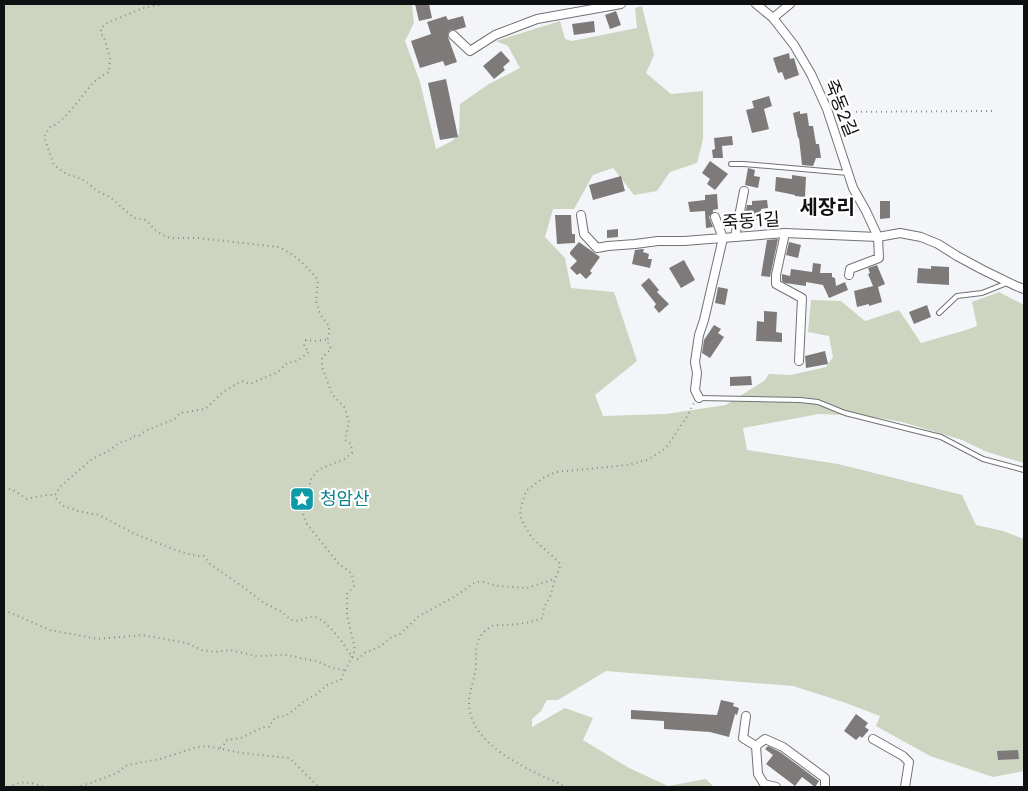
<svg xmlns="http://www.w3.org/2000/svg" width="1028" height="791" viewBox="0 0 1028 791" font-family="Jost,'Noto Sans KR',sans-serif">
<rect width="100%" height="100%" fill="#f3f5f9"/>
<path fill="#cdd5c0" d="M4,4H412L414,23L405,41L420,82L436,149L452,141L459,134L460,104L489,84L520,68L508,46L496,41L560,21L565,39L572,41L637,28L635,8L642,6L654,55L646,73L671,94L703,91V139L697,163L670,172L657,191L634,195L613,168L593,175L574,209H553L545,237L565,258L571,288L614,292L637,361L595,395L603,416L666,414L726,405L765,380L769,374L791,375L826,367L833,357L829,336L808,332L811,300L841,301L865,321L899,310L921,343L966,330L977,326L972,302L999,292L1024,305V463L987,452L962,440L902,422L867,416L819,414L743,428L747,450L838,464L962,495L976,525L1003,531L1024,539V771L993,777L930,756L876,726L880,716L846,703L793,686L606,671L558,700H547L541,711L532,719V727L565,708L593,718L583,740L629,768L668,786L706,779L714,787H4Z"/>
<g fill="#7e7a79">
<path d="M415,4H429L432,18L419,21Z"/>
<path d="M616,11L621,25L610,29L605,15Z"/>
<path d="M446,16L448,20L463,16L466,27L456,30H451L448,33V37L457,62L445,66L443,61L420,68L411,41L431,34L427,22Z"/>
<path d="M594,21L595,32L574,35L572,24Z"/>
<path d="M501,51L510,61L503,67L505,70L494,79L483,66Z"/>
<path d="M789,53L790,59L794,58L799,75L785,80L782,72L778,73L773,58Z"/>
<path d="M446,79L458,137L440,140L428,83Z"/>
<path d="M769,96L772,106L764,109L769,129L752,133L746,110L754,108L752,101Z"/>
<path d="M800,111V114L807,113L809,126H813L816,144H819L821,158H816L813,166L802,165L799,138H798L793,113Z"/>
<path d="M732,136L733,145L722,146L723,158H713L712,150L715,149L714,138Z"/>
<path d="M710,161L728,174L715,190L707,184L710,179L702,173Z"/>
<path d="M748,168L755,170L754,176L760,177L758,188L745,185Z"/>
<path d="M792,175L806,177L805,197L795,196V195L775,191L776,177L792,179Z"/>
<path d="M621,176L625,191L593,200L589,185Z"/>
<path d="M717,194L718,209L713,210V212L709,217L713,227L706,228L705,211L690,212L688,202L705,200V195Z"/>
<path d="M767,200L768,208L761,209L760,220L752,219L751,215H745L747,205H752V201Z"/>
<path d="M880,201H890V218L880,219Z"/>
<path d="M555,215H571L572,234H575V243L557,244Z"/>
<path d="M618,229V237L607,238V230Z"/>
<path d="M778,239L770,277L761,276L767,240Z"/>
<path d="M579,242L600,257L590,271L592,273L586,279L580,273L577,275L570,268L577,261L570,254V252Z"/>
<path d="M789,242L801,245L798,258L786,255Z"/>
<path d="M642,249H644L643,252L649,254L648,259H652L650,268L632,264L635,250Z"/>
<path d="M684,260L695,280L681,288L669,268Z"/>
<path d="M813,263L821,264L820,273H832V277L835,278L836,286L845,282L848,290L829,298L823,285L806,282V286L785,283L782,281V274L790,276L791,269L812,272Z"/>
<path d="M877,265L885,284L878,287L882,302L869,306V304L857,307L854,291L873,286L868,274L870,273L868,268Z"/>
<path d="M931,266L949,267V285L917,283L918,268L931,269Z"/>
<path d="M649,278L659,290L657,292L669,304L659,313L654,307L656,304L641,285Z"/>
<path d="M718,287L728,289L725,305L715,303Z"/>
<path d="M927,305L931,317L914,324L909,312Z"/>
<path d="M764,311L777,312L776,332L782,333V342L756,341L757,321L764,322Z"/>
<path d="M714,325L721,329L718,333L724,337L710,358L702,353L704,340Z"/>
<path d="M825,351L828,364L806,368L805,356Z"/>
<path d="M751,376L752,385L730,386V377Z"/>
<path d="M721,700L734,703L733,706L739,708L737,715L735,714L729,737L710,732L664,729V721L631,719V710L717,715Z"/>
<path d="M856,714L868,723L865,727L869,730L862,738L860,736L856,740L844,731Z"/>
<path d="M768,746L780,752L819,781L815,787L802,777L795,786L766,764L773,755L765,749Z"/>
<path d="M1018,750L1019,759L998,760L997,751Z"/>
</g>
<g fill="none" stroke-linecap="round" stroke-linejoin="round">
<defs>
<g id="service">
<path d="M731,164H744L848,173"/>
<path d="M939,313L957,296L982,293L1007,283"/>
<path d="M699,398L800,400L818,402L845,413L941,437L983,459L1024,470"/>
</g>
<g id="minor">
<path d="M756,4L773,18L794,45L811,74L827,109L853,188L866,211L878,237L879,258L850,269L849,275"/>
<path d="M773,18L790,4"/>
<path d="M453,35L470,51L495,35L537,19L621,4"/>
<path d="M581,215L584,234L597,248L608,246L635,244L658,241H684L785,233L878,237L900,233L921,237L938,244L957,256L983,270L1016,286L1024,289"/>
<path d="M785,233L776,275V284L802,298L799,361"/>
<path d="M735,237L744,191"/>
<path d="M699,398L695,390L697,373L695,362L699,335L704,320L723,238L715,217"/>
<path d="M746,716L743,738L756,746L758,774L764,784L776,787"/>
<path d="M873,739L903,756L909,762L905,787"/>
<path d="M756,746L765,739L783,747L825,778V787"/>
</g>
</defs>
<use href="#service" stroke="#707275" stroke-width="6"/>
<use href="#minor" stroke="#707275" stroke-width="10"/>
<g stroke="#8a8c8e" stroke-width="2" stroke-dasharray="1 4" stroke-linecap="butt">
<path d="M164,4L143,8L105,24L101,29V34L104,37L110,58L109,72C103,75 97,79 92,84C82,95 64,123 50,127L44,137L54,165L68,175L77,177L87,182L97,191L110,197L134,218L146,220L155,230L163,235L170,238H197L279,247C295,255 307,266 318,280L316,301L320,314L329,326V336L327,340L331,349L322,358V367L332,394L345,408L349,422L345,440L351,444L352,453L344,459L318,470L311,479L308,492L300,500V507L307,524L338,563L352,574L354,586L347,594V615L355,650L341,680L327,685L317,694L306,700L286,716L276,717L272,721L270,727H263L241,738L227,740L223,746L218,749"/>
<path d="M177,4H178"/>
<path d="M836,112L995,111"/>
<path d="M326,340L315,341L306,340L304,346L309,352L297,361L287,363L278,372L250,384L242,381L223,392L205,409L180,413L175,419L145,431L139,436H134L130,439L119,443L110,450L92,459L61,486L55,495L57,500L64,506L78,511L99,515L135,534L178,551L196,556H204L210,564L246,589L264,603L282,612L291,620L299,621C304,619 308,616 314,617C326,618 346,647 352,657L358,659L365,653L381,646L390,638L400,634L419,616L454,597L476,582H483L497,586L527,588L555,579"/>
<path d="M4,488L13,490L27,499L45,495H55"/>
<path d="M4,610L50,630L98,639L142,635L187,643L202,650L215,652L230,650L256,656L287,655L319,662L332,668L345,670"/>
<path d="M8,787C23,780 29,782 45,787"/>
<path d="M76,787L91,783L117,773L127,765L160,759L194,748L206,746L242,753L289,758L319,787"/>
<path d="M567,787C532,771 468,747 469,701C470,687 476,676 476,663C476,651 475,640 485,631C485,631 490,627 491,626C495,625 502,625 506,625C520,624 530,623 543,618L544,607L550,597L555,579L560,567L559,562L532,538L521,519L520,510L526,491L543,478L556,472L628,465L647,460L666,448L688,415L692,406L694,403"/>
</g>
<use href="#service" stroke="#fff" stroke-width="4"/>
<use href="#minor" stroke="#fff" stroke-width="8"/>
</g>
<defs>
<symbol id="sight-square" viewBox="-11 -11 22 22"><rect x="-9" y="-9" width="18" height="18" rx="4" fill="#0f9aa8" stroke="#fff"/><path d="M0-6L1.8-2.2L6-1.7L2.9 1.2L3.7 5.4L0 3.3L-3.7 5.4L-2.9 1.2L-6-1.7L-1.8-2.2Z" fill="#fff"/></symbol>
</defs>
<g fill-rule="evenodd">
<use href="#sight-square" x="288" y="485" width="28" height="28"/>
</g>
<g text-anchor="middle" stroke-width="4.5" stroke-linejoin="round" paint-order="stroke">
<g font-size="18" fill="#0f1011" stroke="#fff">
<text transform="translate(841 108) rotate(68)" y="6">죽동2길</text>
<text transform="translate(751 221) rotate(-4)" y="6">죽동1길</text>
</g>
<g font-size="18" fill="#0d838f" stroke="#fff" text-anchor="start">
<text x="320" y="505">청암산</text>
</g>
<g font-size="20" font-weight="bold" fill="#0f1011" stroke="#fff">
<text x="827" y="214">세장리</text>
</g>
</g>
<rect width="1028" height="791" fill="none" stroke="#0f1011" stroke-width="10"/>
</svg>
